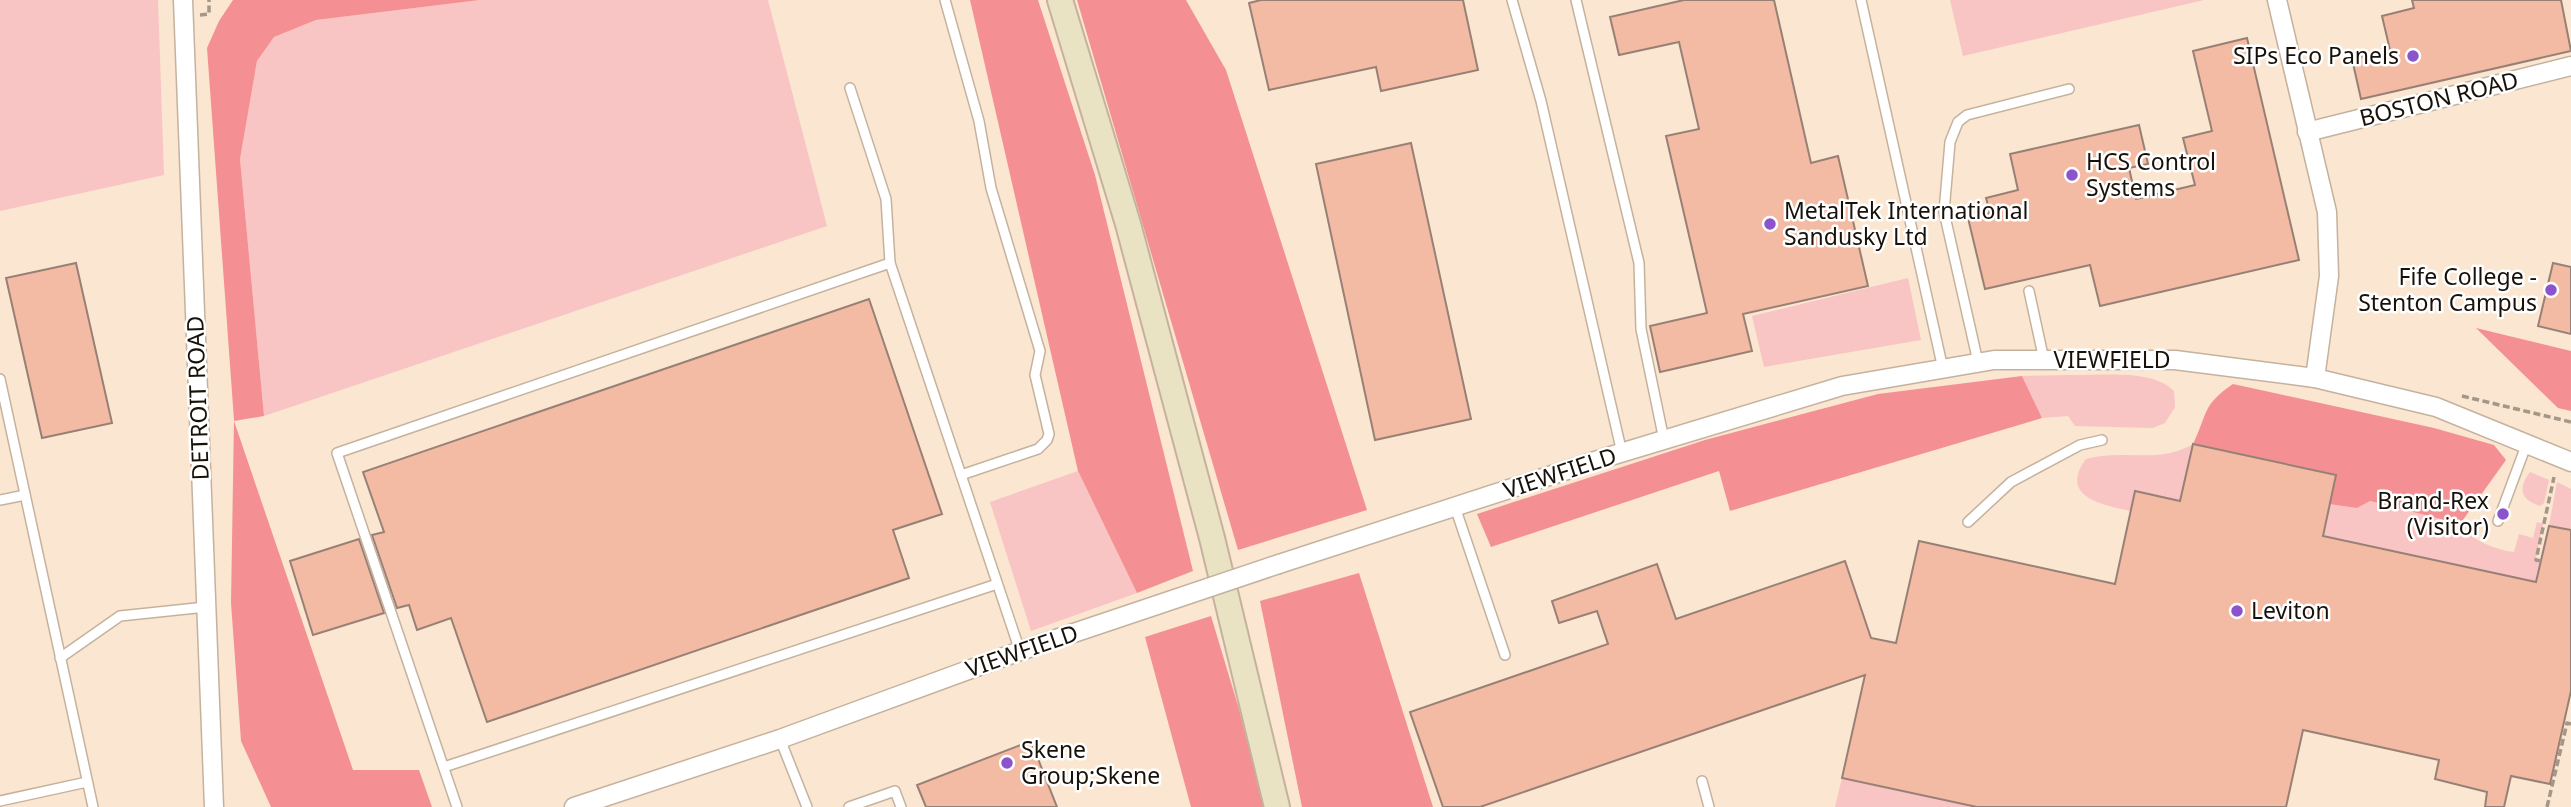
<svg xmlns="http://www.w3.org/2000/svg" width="2571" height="807" viewBox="0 0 2571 807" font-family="'Noto Sans',sans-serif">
<rect width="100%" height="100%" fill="#fae6d1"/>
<g fill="#f8c4c4">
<path d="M0,0H158L164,175L0,211Z"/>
<path d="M480,0H768L827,226L264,416L240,159L257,61L274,37L316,20Z"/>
<path d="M1950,0H2204L1963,56Z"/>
<path d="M1908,278L1921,340L1764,367L1752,316Z"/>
<path d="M2069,375C2099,376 2152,368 2174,391L2175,407L2165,423L2153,428L2075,426L2068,416L2042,418L2022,376Z"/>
<path d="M2193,444L2180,501L2136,491L2131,511C2103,505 2058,497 2086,459C2125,448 2158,465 2193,444Z"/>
<path d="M1078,471L1137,593L1031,631L990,502Z"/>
<path d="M2530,472L2549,480L2544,503L2540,506C2520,500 2518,488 2530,472Z"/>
<path d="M2557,482L2571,489V530L2549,526Z"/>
<path d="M2369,501L2460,524C2470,540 2496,550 2514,552L2519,534L2533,538L2537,522L2543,524L2536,559L2541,561L2536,583L2323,536L2329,504L2357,508Z"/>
<path d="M1842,778L1977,807H1835Z"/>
</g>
<g fill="#f49093">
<path d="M233,0H480L316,20L274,37L257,61L240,159L264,416L234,421L353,770H419L432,807H271L241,741L231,603L234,420L207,48L219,21Z"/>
<path d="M970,0H1038L1095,175L1193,571L1137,593L1078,471Z"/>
<path d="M1077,0H1186L1226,70L1367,510L1238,550Z"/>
<path d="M2476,328L2571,351V411L2558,408Z"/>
<path d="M2022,376L2042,418L1730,511L1719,471L1491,547L1477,514L1705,440L1878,394Z"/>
<path d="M2233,384L2434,428L2494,445L2506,460L2460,524L2370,501L2357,508L2329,504L2335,475L2193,444C2208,413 2202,405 2233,384Z"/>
<path d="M1359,573L1433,807H1302L1260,601Z"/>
<path d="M1211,616L1239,709L1264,807H1191L1145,637Z"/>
</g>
<g fill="#f3bba3" stroke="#998076" stroke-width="2">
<path d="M1261,0H1463L1478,70L1381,91L1376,67L1269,90L1249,3Z"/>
<path d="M1684,0H1774L1811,163L1838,156L1868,286L1743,314L1752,351L1660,372L1650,326L1707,313L1666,136L1699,129L1679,42L1619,55L1610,17Z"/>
<path d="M2412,0H2561L2571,51L2361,99L2352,59L2390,50L2382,16L2414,8Z"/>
<path d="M2247,38L2299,260L2100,306L2090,265L1985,289L1968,218L1990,213L1986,198L2018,190L2010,154L2139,125L2148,164L2129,168L2136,199L2195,185L2183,138L2212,131L2193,51Z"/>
<path d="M1411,143L1471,419L1375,440L1316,164Z"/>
<path d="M76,263L112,423L42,438L6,278Z"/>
<path d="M2553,263L2571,267V334L2538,326Z"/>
<path d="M869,299L942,514L893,530L909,578L487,722L451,618L417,630L409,605L397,608L372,535L384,532L363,472Z"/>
<path d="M2193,444L2336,475L2323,536L2536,582L2549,526L2571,530V691L2550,784L2511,776L2504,807H2485L2487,792L2435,779L2439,760L2303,730L2286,807H1977L1842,778L1865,675L1480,807H1443L1410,712L1608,644L1597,611L1559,623L1552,601L1657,564L1676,619L1845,561L1871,638L1896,643L1919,541L2115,584L2135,491L2180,501Z"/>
<path d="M359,539L384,613L313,635L290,561Z"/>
<path d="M1031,741L1057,807H926L917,785Z"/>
</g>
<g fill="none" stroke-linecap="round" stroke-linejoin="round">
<defs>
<g id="lane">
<path d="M945,0L979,121L991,188L1040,351L1035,375L1049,434L1047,440L1038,449L961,475"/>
<path d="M1512,0L1541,101L1622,453"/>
<path d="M1576,0L1639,263L1641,329L1664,440"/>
<path d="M1861,0L1943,369"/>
<path d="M850,88L886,199L890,263L1020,651"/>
<path d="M2029,291L2044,360"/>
<path d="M1978,362L1944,212L1950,142L1958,122L1967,115L2069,89"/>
<path d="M0,379L93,807"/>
<path d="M0,500L25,495"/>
<path d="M1455,507L1505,655"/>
<path d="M2498,521L2527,443"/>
<path d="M1968,522L2011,482L2080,445L2102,440"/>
<path d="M60,658L120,616L206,607"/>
<path d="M780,739L807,807"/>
<path d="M444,767L997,584"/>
<path d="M1702,781L1709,807"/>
<path d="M0,801L87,782"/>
<path d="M457,807L337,453L890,263"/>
<path d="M849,807L895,791L901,807"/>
</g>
<g id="street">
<path d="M183,0L214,807"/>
<path d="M2277,0L2327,212L2329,276L2315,378"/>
<path d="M2307,132L2571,66"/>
<path d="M1279,564L1604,458L1842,386L1994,360H2175L2315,378L2436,407L2571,462"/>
<path d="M574,807L780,739L1020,651L1157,605"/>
</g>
<path id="secondary" d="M1060,0L1128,224L1212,538L1277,807"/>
</defs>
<use href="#lane" stroke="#c5b29e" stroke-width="12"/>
<use href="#street" stroke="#c5b29e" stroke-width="21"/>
<use href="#secondary" stroke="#c5b29e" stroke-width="28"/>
<g stroke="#a59686" stroke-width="3.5" stroke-dasharray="7 3.5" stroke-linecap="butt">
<path d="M200,15L209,14V0"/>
<path d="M2462,396L2571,422"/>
<path d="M2541,561L2536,560L2554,477"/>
<path d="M2547,807L2567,723L2571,724"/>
</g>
<use href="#lane" stroke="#fff" stroke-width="9"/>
<use href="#street" stroke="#fff" stroke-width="18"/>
<use href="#secondary" stroke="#e9e2c3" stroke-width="24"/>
<defs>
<path id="street-bridge" d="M1157,605L1279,564"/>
</defs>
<use href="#street-bridge" stroke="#c5b29e" stroke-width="21" stroke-linecap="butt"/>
<use href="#street-bridge" stroke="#fff" stroke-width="18"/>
</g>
<g fill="#8b54cc" stroke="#fff" stroke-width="2.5">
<circle cx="2413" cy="56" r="7"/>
<circle cx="2072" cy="175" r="7"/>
<circle cx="1770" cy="224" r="7"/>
<circle cx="2551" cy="290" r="7"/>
<circle cx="2503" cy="514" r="7"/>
<circle cx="2237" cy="611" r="7"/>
<circle cx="1007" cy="763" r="7"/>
</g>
<g text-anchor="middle" stroke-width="5" stroke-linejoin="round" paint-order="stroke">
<g font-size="23" fill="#17110a" stroke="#fff" text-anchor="start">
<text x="2399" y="64" text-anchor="end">SIPs Eco Panels</text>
<text x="2086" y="170">HCS Control<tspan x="2086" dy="26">Systems</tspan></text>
<text x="1784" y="219">MetalTek International<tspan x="1784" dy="26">Sandusky Ltd</tspan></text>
<text x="2537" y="285" text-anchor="end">Fife College -<tspan x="2537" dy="26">Stenton Campus</tspan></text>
<text x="2489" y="509" text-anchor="end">Brand-Rex<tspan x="2489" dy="26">(Visitor)</tspan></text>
<text x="2251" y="619">Leviton</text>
<text x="1021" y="758">Skene<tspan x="1021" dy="26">Group;Skene</tspan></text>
</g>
<g font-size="23" fill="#17110a" stroke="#fff">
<text transform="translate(2439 99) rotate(-14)" y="8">BOSTON ROAD</text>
<text x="2112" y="368">VIEWFIELD</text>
<text transform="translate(198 398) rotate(-92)" y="8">DETROIT ROAD</text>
<text transform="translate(1560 473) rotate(-18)" y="8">VIEWFIELD</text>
<text transform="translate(1022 651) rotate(-19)" y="8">VIEWFIELD</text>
</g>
</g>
</svg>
